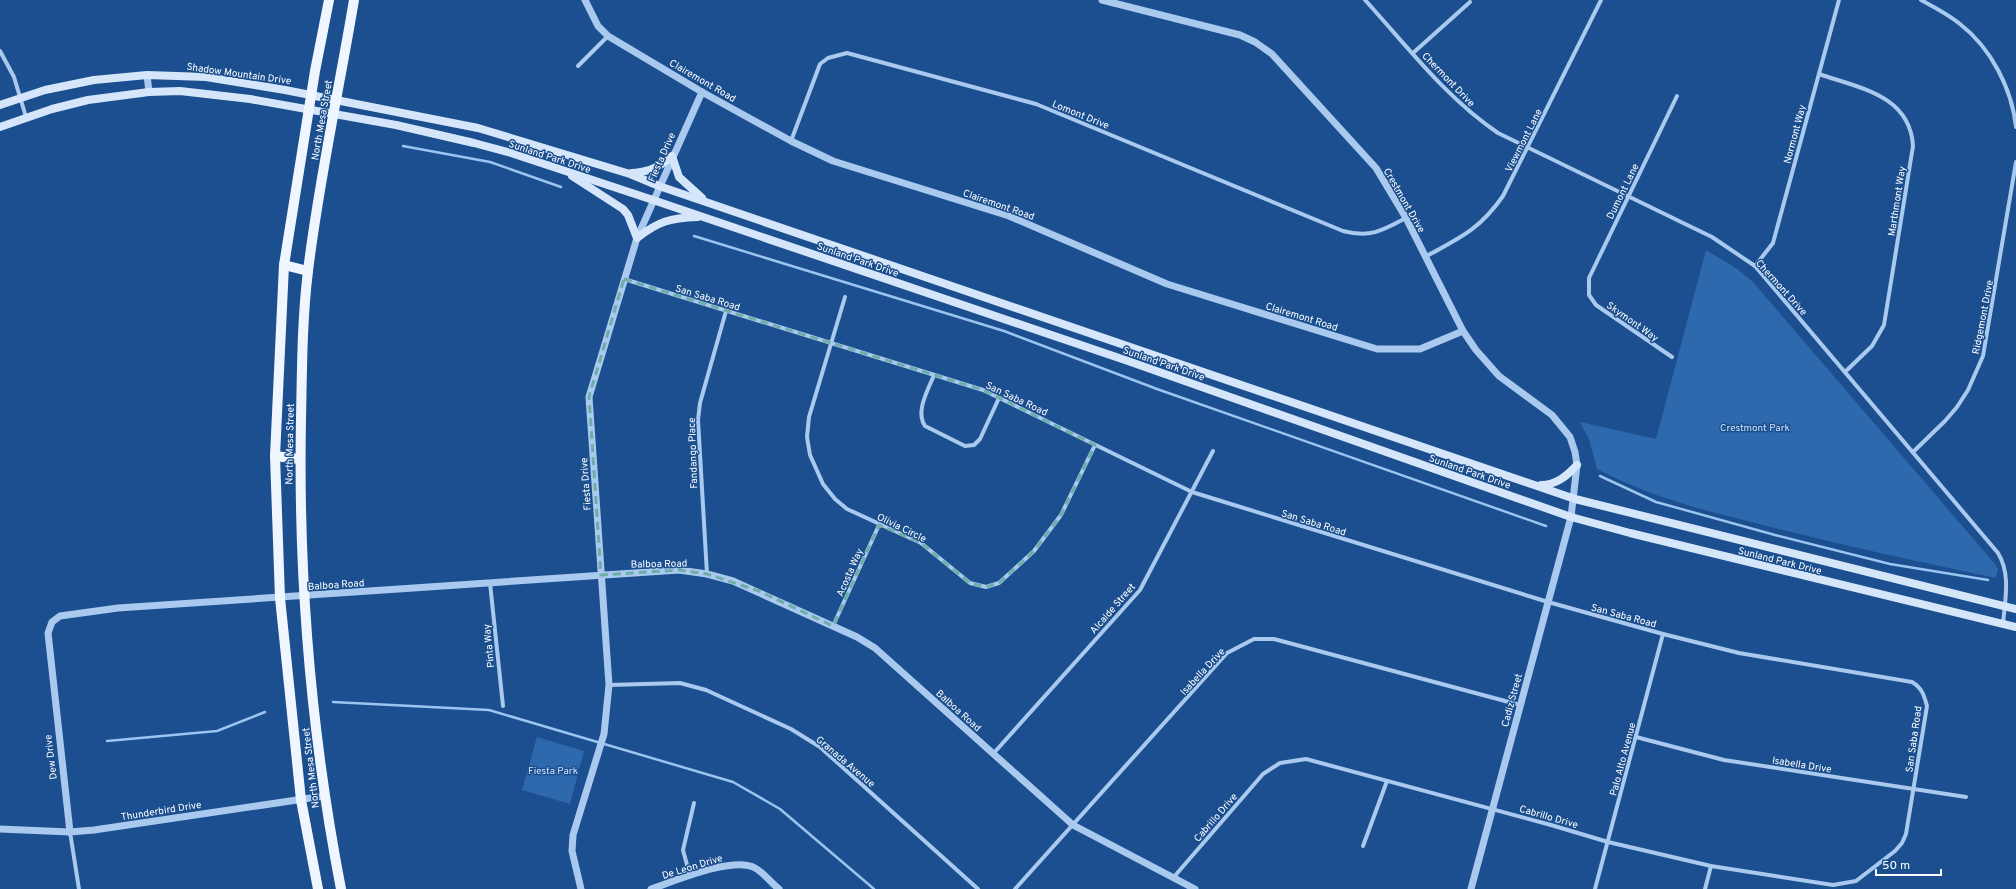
<svg xmlns="http://www.w3.org/2000/svg" width="2016" height="889" viewBox="0 0 2016 889" font-family="Overpass,sans-serif">
<rect width="100%" height="100%" fill="#1b4f8f"/>
<g fill="#2e69ad">
<path d="M1706,250L1736,268L1753,282L1994,563L1998,569L1996,578C1918,562 1840,545 1763,525C1704,510 1652,498 1597,469L1589,439L1580,422L1656,439Z"/>
<path d="M537,737L584,751L570,804L522,790Z"/>
</g>
<g fill="none" stroke-linecap="round" stroke-linejoin="round">
<g stroke="#9cc4f0" stroke-width="2.5">
<path d="M403,146L490,162L561,187"/>
<path d="M694,236L1004,331L1157,389L1546,526"/>
<path d="M1600,476L1656,502L1775,535L1890,564L1988,580"/>
<path d="M333,702L489,710L733,782L780,809L874,889"/>
<path d="M107,741L217,731L265,712"/>
</g>
<g stroke="#a9c9ee" stroke-width="4">
<path d="M1365,0C1407,46 1446,98 1498,133L1712,237L1755,266L1998,553C2011,574 2005,600 2003,624"/>
<path d="M1921,0C1934,7 1948,14 1960,24C1991,48 2012,89 2016,127"/>
<path d="M0,51L14,77L26,117"/>
<path d="M1413,53L1470,2"/>
<path d="M578,66L608,36"/>
<path d="M1819,74C1859,88 1910,95 1913,146L1884,325L1872,346L1845,372"/>
<path d="M791,141L820,64L828,58L847,53L1036,104L1343,231C1370,238 1382,231 1406,218"/>
<path d="M1425,257C1461,237 1479,230 1503,196L1601,0"/>
<path d="M1755,266L1773,243L1839,0"/>
<path d="M624,279L983,390L1192,492L1548,602L1663,634L1739,653L1912,682C1922,688 1924,695 1927,706L1906,834L1902,843L1895,851L1856,881L1833,885L1711,866L1608,842L1551,825L1306,759L1280,763L1263,774L1173,878"/>
<path d="M845,297L809,417L807,437L810,455L823,484L835,499L847,509L921,543L970,583L986,587L999,583L1034,551L1061,515L1095,445"/>
<path d="M1672,357L1596,305L1589,295V278L1677,96"/>
<path d="M934,375C928,390 915,412 925,426L965,446L974,445L980,439L999,398"/>
<path d="M1913,452L1945,421L1957,407L1968,390L1983,356L2016,162"/>
<path d="M707,574L698,420L700,403L726,311"/>
<path d="M490,583L503,706"/>
<path d="M833,626L879,525"/>
<path d="M609,685L680,683L706,690L791,729L820,747L978,889"/>
<path d="M1636,737L1724,760L1966,797"/>
<path d="M993,754L1140,590L1213,451"/>
<path d="M70,832L79,889"/>
<path d="M1363,846L1387,781"/>
<path d="M690,876L683,850L694,803"/>
<path d="M1015,889L1227,653L1254,639H1274L1520,705"/>
<path d="M1595,889L1663,634"/>
<path d="M1705,889L1711,866"/>
</g>
<g stroke="#a9c9ee" stroke-width="7">
<path d="M585,0L598,26L608,36L702,92L791,141L833,161L1009,216L1167,284L1377,349H1420L1463,331"/>
<path d="M1102,0L1240,35L1255,42L1272,54L1376,168L1406,218L1463,331L1476,350L1499,376L1552,415L1570,437L1575,452L1577,465L1571,517L1471,889"/>
<path d="M147,75L149,92"/>
<path d="M0,829L70,832L94,830L324,796"/>
<path d="M70,832L48,633L52,622L60,616L118,608L679,570L707,574L733,581L857,637L875,648L1073,825L1195,889"/>
<path d="M581,889L572,851L573,835L604,734L609,685L589,397L637,238L702,92"/>
<path d="M651,889C675,881 733,856 755,868C764,873 771,883 779,889"/>
</g>
<g stroke="#d6e6fa" stroke-width="8">
<path d="M0,105L45,90L94,80L147,75L206,77L285,90L478,128L630,174L659,186L1575,499L2016,609"/>
<path d="M0,127L52,109L88,100L149,92L180,91L250,99L396,125L474,143L511,153L653,200L1128,361L1571,517L1630,533L2016,627"/>
<path d="M632,173C648,172 661,167 672,156L679,177L702,198"/>
<path d="M572,176L623,209L628,215L637,238C659,221 670,218 698,217"/>
<path d="M1541,485C1556,485 1567,476 1577,465"/>
</g>
<g stroke="#f0f6ff" stroke-width="10">
<path d="M284,265L308,271"/>
<path d="M275,456L299,459"/>
<path d="M318,889L301,800L280,598L275,456L284,265L315,71L329,0"/>
<path d="M341,889C311,734 298,576 301,419C302,370 302,320 308,271C319,180 339,90 354,0"/>
</g>
</g>
<path fill="none" stroke="#6fada8" stroke-width="3" stroke-dasharray="8 5" stroke-linejoin="round" d="M624,279L983,390L1095,445L1061,515L1034,551L999,583L986,587L970,583L921,543L879,525L833,626L759,591L707,574L679,570L601,575L589,397Z"/>
<g text-anchor="middle" stroke-width="3" stroke-linejoin="round" paint-order="stroke">
<g font-size="10" fill="#fff" stroke="#1b4f8f">
<text transform="translate(239 73) rotate(8)" y="4">Shadow Mountain Drive</text>
<text transform="translate(1449 79) rotate(46)" y="4">Chermont Drive</text>
<text transform="translate(703 80) rotate(30)" y="4">Clairemont Road</text>
<text transform="translate(1081 114) rotate(22)" y="4">Lomont Drive</text>
<text transform="translate(321 120) rotate(-80)" y="4">North Mesa Street</text>
<text transform="translate(1794 134) rotate(-75)" y="4">Normont Way</text>
<text transform="translate(1523 140) rotate(-63)" y="4">Viewmont Lane</text>
<text transform="translate(550 156) rotate(18)" y="4">Sunland Park Drive</text>
<text transform="translate(661 157) rotate(-66)" y="4">Fiesta Drive</text>
<text transform="translate(1622 191) rotate(-64)" y="4">Dumont Lane</text>
<text transform="translate(1405 200) rotate(60)" y="4">Crestmont Drive</text>
<text transform="translate(1896 201) rotate(-81)" y="4">Marthmont Way</text>
<text transform="translate(999 204) rotate(19)" y="4">Clairemont Road</text>
<text transform="translate(858 259) rotate(19)" y="4">Sunland Park Drive</text>
<text transform="translate(1782 287) rotate(48)" y="4">Chermont Drive</text>
<text transform="translate(708 297) rotate(17)" y="4">San Saba Road</text>
<text transform="translate(1302 316) rotate(17)" y="4">Clairemont Road</text>
<text transform="translate(1982 317) rotate(-79)" y="4">Ridgemont Drive</text>
<text transform="translate(1633 321) rotate(35)" y="4">Skymont Way</text>
<text transform="translate(1164 363) rotate(19)" y="4">Sunland Park Drive</text>
<text transform="translate(1017 398) rotate(25)" y="4">San Saba Road</text>
<text transform="translate(289 444) rotate(-89)" y="4">North Mesa Street</text>
<text transform="translate(692 453) rotate(-92)" y="4">Fandango Place</text>
<text transform="translate(1470 471) rotate(19)" y="4">Sunland Park Drive</text>
<text transform="translate(585 484) rotate(-94)" y="4">Fiesta Drive</text>
<text transform="translate(1314 522) rotate(17)" y="4">San Saba Road</text>
<text transform="translate(902 527) rotate(26)" y="4">Olivia Circle</text>
<text transform="translate(1780 560) rotate(14)" y="4">Sunland Park Drive</text>
<text transform="translate(659 563) rotate(-1)" y="4">Balboa Road</text>
<text transform="translate(849 572) rotate(-66)" y="4">Acosta Way</text>
<text transform="translate(336 584) rotate(-4)" y="4">Balboa Road</text>
<text transform="translate(1112 608) rotate(-49)" y="4">Alcalde Street</text>
<text transform="translate(1624 615) rotate(15)" y="4">San Saba Road</text>
<text transform="translate(488 646) rotate(-96)" y="4">Pinta Way</text>
<text transform="translate(1202 671) rotate(-47)" y="4">Isabella Drive</text>
<text transform="translate(1511 700) rotate(-75)" y="4">Cadiz Street</text>
<text transform="translate(959 710) rotate(42)" y="4">Balboa Road</text>
<text transform="translate(1913 739) rotate(-82)" y="4">San Saba Road</text>
<text transform="translate(50 757) rotate(-97)" y="4">Dew Drive</text>
<text transform="translate(1622 759) rotate(-75)" y="4">Palo Alto Avenue</text>
<text transform="translate(846 761) rotate(40)" y="4">Granada Avenue</text>
<text transform="translate(1802 764) rotate(9)" y="4">Isabella Drive</text>
<text transform="translate(310 768) rotate(-97)" y="4">North Mesa Street</text>
<text transform="translate(161 810) rotate(-9)" y="4">Thunderbird Drive</text>
<text transform="translate(1549 816) rotate(16)" y="4">Cabrillo Drive</text>
<text transform="translate(1215 817) rotate(-49)" y="4">Cabrillo Drive</text>
<text transform="translate(692 866) rotate(-17)" y="4">De Leon Drive</text>
</g>
<g font-size="10" fill="#cfe3fa" stroke="#1b4f8f">
<text x="1755" y="431">Crestmont Park</text>
<text x="553" y="774">Fiesta Park</text>
</g>
</g>
<path d="M1876 869v6h65v-6" fill="none" stroke="#ffffff" stroke-width="2"/>
<text x="1882" y="869" font-size="12" fill="#ffffff" stroke="#1b4f8f" stroke-width="3" paint-order="stroke">50 m</text>
</svg>
